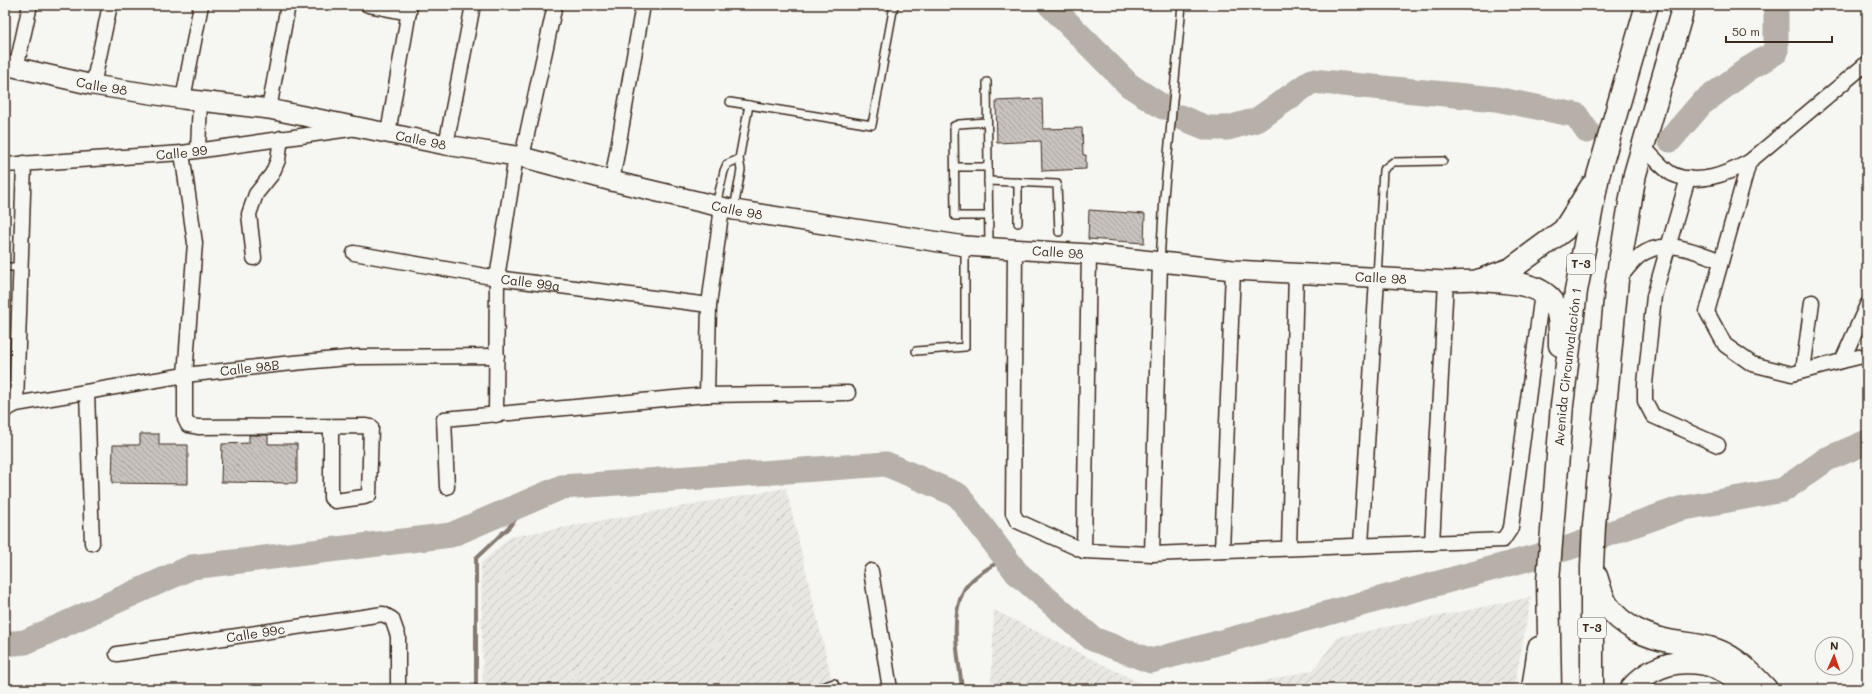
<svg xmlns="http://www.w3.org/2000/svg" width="1872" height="694" viewBox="0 0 1872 694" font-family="Mali,sans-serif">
<defs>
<pattern id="industrial-furrows" width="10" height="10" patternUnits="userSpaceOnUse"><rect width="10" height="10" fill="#e8e7e2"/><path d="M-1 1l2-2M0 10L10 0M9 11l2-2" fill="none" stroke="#c8c6c1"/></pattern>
<pattern id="building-back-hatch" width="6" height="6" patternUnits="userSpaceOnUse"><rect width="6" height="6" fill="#c8c3be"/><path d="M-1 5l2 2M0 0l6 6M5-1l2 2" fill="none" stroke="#a49f9a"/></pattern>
</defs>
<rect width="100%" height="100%" fill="#f6f6f2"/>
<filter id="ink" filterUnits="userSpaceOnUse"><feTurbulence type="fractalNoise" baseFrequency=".025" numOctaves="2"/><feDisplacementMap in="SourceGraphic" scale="8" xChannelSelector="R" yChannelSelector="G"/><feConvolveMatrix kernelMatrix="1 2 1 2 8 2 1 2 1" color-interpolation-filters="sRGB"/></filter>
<g filter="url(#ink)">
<g fill="url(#industrial-furrows)">
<path d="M786,488L834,689H483L481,563L510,537Z"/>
<path d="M1531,597L1514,689H991L994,610L1148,687L1242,686L1313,670L1338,637Z"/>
</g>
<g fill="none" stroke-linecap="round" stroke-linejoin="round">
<g stroke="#857a71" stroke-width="4">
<path d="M476,689V558L509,527L530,501"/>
<path d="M962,689C959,658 949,621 963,592C969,578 992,566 1005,558"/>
</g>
<g stroke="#b6b0a9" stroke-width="25">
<path d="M1050,5L1129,85L1163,107"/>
<path d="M1180,117L1207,128H1228L1257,120L1312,81L1496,99L1576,115L1587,131"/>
<path d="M1670,140L1701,104L1748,69L1776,52V5"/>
<path d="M5,644L25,642L192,567L451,535L562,487L886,464L958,495L1017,573L1093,639L1151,661L1568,548L1679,509L1783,490L1827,459L1867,442"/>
</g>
</g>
<g fill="url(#building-back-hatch)" stroke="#3b2a1e">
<path d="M1042,99L1043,129L1082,128L1083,155H1086V169L1042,171L1041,141L997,143L996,101Z"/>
<path d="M1089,210L1145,214L1144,243L1088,239Z"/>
<path d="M140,434H159V445H188V484L112,483L113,445H138L140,444Z"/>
<path d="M249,435H268V444H297V483L221,482L222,444L249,443Z"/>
</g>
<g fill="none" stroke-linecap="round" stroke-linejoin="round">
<defs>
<g id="lane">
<path d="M987,82L989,247"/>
<path d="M730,102L872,125L894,5"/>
<path d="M987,122L959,124L954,126L955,216H989"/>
<path d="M955,167H988"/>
<path d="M988,181L1057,184L1059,232"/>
<path d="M716,205L724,171L727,164L739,159"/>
<path d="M734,209L741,170L739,159L749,105"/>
<path d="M1018,223V182"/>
<path d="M1160,262L1164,197L1182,5"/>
<path d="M5,267H21"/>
<path d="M1377,277L1383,170L1393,162L1443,161"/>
<path d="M916,351L965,347V247"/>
<path d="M816,689L834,683L836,689"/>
</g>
<g id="street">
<path d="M368,5L409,13"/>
<path d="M1867,63L1749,162L1707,312L1725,345L1752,364L1792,374L1842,361L1867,305"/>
<path d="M16,69L30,5"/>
<path d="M93,85L110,5"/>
<path d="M183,99L201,5"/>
<path d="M269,109L288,5"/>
<path d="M388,133L410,5"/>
<path d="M446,145L473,5"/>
<path d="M1643,147C1651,154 1664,170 1672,174C1698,186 1727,174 1749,162"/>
<path d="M198,150L200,101"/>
<path d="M182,153L195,243L185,375V419L188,425L198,427L365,426L371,427L369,495L364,497L335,501L331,498V427"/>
<path d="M522,157L555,5"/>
<path id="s1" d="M5,165L182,153L350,129"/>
<path d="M1688,178L1654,296L1645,384V401L1653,416L1718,445"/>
<path d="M612,181L643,5"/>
<path d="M1015,249L1013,513L1017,521L1084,551L1152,554L1503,540L1511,528L1542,293"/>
<path id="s2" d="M354,253L497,278L709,305"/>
<path d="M254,258L249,214L256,194L272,174L278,160L281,138"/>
<path d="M1618,280C1624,273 1631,263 1638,257C1664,236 1695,251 1721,261"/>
<path d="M1842,361L1867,355"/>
<path d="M1803,371L1812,302"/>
<path d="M87,392L92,543"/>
<path d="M707,395L709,305L722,207"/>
<path d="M16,404L24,163"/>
<path id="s3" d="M5,410L16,404L185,375L283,364L357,357L497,356"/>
<path d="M496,415L497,278L516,156"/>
<path d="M447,487L444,419L707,395L848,393"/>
<path d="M1432,543L1446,281"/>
<path d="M1361,545L1377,278"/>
<path d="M1289,548L1296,272"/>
<path d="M1084,551L1089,254"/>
<path d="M1222,551L1233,270"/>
<path d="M1152,554L1160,262"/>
<path d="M871,571L890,689"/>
<path id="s4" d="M117,654L383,614L392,619L398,636V689"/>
</g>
<g id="secondary">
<path id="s5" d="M5,65L93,85L183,99L269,109L446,145L522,157L612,181L734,210L965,246L1089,254L1233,270L1446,281L1480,280"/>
</g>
<g id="primary">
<path d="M1486,278L1511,269L1564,230L1591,187"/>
<path d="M1480,280C1504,282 1541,281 1555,305C1561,316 1560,333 1560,345"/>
<path d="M1596,576C1599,585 1602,597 1607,605C1622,627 1649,638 1674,642C1689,644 1702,645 1716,650C1736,657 1752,674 1766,689"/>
<path d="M1533,689L1539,648"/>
<path id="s6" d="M1550,689L1548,581L1562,405L1576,291L1598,176L1647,5"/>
<path d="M1592,689V566L1594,525L1617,280L1635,174L1684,5"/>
<path d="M1631,689C1659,655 1709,654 1741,683"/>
</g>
</defs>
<use href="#lane" stroke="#3b2a1e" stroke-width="10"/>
<use href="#street" stroke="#3b2a1e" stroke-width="17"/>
<use href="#secondary" stroke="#3b2a1e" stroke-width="22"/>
<use href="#primary" stroke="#3b2a1e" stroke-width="25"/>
<use href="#lane" stroke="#f6f6f2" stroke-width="7"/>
<use href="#street" stroke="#f6f6f2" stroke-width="14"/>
<use href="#secondary" stroke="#f6f6f2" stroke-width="19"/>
<use href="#primary" stroke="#f6f6f2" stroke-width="22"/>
</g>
</g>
<g text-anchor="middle" stroke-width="4" stroke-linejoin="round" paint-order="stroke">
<g fill="#f6f6f2" stroke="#73675e" stroke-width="1">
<rect x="1567" y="254" width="28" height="20" rx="3"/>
<rect x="1578" y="618" width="28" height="20" rx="3"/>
</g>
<g font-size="12" font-weight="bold" fill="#3b2a1e">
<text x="1581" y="268">T-3</text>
<text x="1592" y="632">T-3</text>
</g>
<g font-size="13" fill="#3b2a1e" stroke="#f6f6f2">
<text dy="5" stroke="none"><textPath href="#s5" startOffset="99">Calle 98</textPath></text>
<text dy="5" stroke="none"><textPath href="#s5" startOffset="423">Calle 98</textPath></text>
<text dy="5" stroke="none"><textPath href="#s1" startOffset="177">Calle 99</textPath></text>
<text dy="5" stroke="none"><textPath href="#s5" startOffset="747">Calle 98</textPath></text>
<text dy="5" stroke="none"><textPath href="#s5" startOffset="1071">Calle 98</textPath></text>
<text dy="5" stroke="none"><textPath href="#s5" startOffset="1395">Calle 98</textPath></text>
<text dy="5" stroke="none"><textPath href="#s2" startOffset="179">Calle 99a</textPath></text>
<text dy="5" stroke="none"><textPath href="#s6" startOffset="323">Avenida Circunvalación 1</textPath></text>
<text dy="5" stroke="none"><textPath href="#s3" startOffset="249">Calle 98B</textPath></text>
<text dy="5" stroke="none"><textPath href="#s4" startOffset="140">Calle 99c</textPath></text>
</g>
</g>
<rect width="1872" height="694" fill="none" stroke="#f6f6f2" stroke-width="20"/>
<rect x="10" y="10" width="1852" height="674" fill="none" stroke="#3b2a1e" stroke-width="1.5" filter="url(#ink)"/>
<g transform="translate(1834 656) rotate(2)"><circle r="19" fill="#f6f6f2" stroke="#aba49d"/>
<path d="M0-3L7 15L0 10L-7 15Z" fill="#c8321e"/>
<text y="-6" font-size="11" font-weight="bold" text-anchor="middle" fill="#3b2a1e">N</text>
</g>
<path d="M1726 36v6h106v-6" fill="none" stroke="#3b2a1e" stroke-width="2"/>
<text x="1732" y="36" font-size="12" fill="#3b2a1e" stroke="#f6f6f2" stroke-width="3" paint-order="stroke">50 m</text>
</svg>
